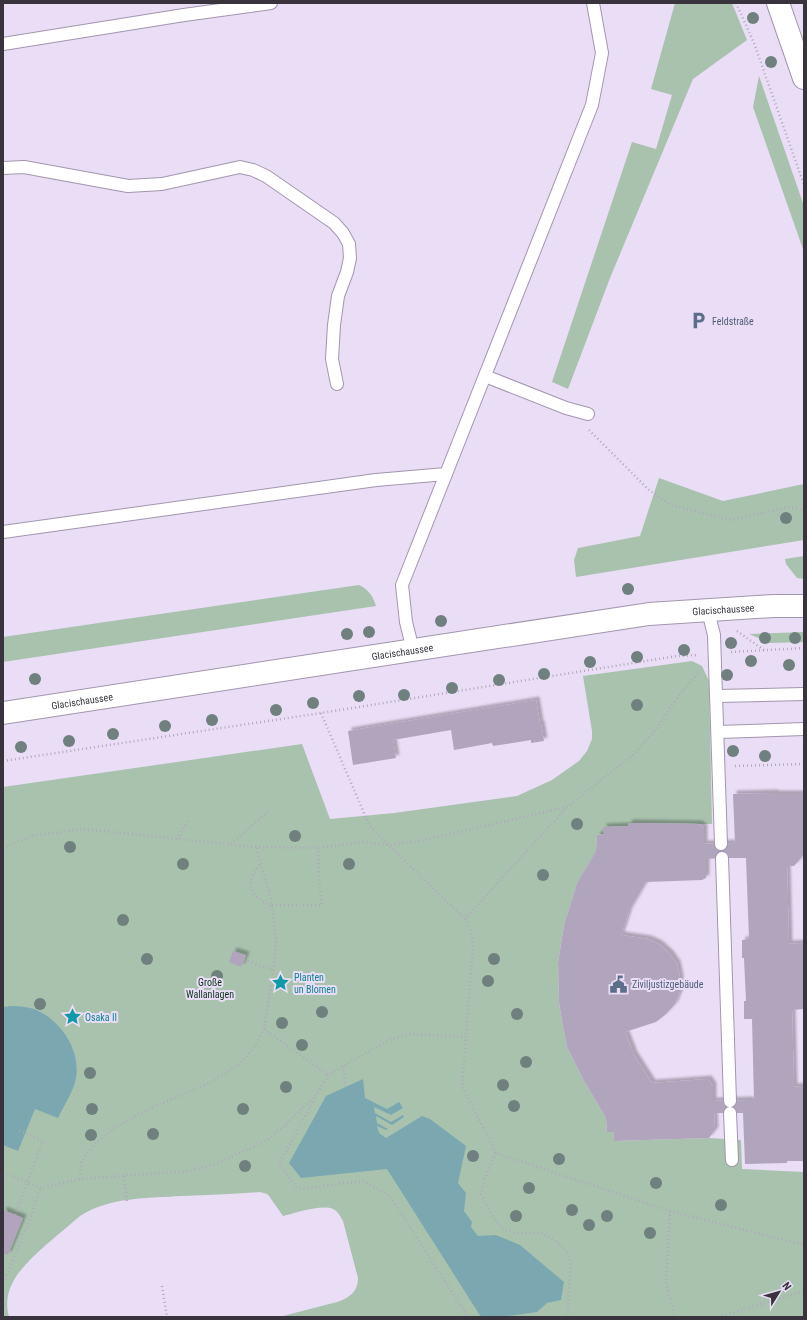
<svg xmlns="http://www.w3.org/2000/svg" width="807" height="1320" viewBox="0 0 807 1320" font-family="'Roboto Condensed',sans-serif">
<defs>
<filter id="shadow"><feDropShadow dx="3.5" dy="-3.5" stdDeviation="1" flood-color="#0004"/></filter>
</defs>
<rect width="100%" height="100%" fill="#eaddf6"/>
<g fill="#a8c2ae">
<path d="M675,3H732L747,40L693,79L610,278L568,389L552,382L632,142L656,149L672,95L651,89Z"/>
<path d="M759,76L804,206V252L753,107Z"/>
<path d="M659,478L723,501L804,484V540L576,577L574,560L578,548L640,536Z"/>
<path d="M804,556V579L797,578L786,564L785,559Z"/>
<path d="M359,585C368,589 373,596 376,606L3,662V637Z"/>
<path d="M804,632V642L770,643L749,634Z"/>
<path d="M692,661L702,666L709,681L712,824L629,823L628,826L604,827V834L597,835L596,851L577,883L564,925L558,963L559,1002L562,1021L567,1047L584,1081L606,1118L607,1132H614V1141L709,1138L741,1140L742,1169L804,1172V1317H279L337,1302C349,1298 358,1292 358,1278L343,1221C340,1216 338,1211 333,1209C322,1204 295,1213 283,1216L269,1196L267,1194L260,1192C234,1194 208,1195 182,1196C149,1198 109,1197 80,1216C69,1225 58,1235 47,1244C26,1263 0,1285 9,1317H3V787L302,744L330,819L394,813L517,796L552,780L579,761L587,751L592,739V731L583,676Z"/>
</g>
<g fill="#7ba8b0">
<path d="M12,1006C19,1006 27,1007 34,1009C60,1019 81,1050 76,1078C73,1093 64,1105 58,1118L35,1109L18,1151L3,1145V1007Z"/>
<path d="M363,1079L365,1098L387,1109L399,1102L403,1108L391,1115L374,1107L375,1113L391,1122L403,1115L404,1117L392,1125L376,1116L377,1123L388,1129L386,1130L377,1126L379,1133L386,1138L422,1116L430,1119L466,1146L458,1183L466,1193L464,1211L472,1222L471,1227L478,1236L496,1235L520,1245L564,1282L561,1300L547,1303L537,1312L508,1316L507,1317H481L387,1169L301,1178L289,1163L326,1096Z"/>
</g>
<g fill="#b0a5bd" fill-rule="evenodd" filter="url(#shadow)">
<path d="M536,700L540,724H541L544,741L531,743V740L493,746L492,743L454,750L451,730L393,740L396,758L353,765L348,731Z"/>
<path d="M775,793V794H804V852H801V858L794,866H787L789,944L804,943V1009L792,1010L794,1087L802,1086L804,1088V1161H787V1163L745,1164L743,1113H714L715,1130L709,1138L614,1141V1132H607L606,1118L584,1081L567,1047L562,1021L559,1002L558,963L564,925L577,883L596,851L597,835L604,834L603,827L628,826L629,823L699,824L704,828V844L735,843L733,794ZM722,858H746L749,939L742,940V958H744L746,1001H744V1019H752L754,1100L713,1101V1086L708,1079L652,1083L634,1055L625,1032L656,1022L666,1014L675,1004L680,991V978L677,964L670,954L659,944L648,939L621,935L629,911L646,882L702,880L706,878V859Z"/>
<path d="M233,951L246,955L241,967L229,962Z"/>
<path d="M3,1210L23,1218L8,1255L3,1253Z"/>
</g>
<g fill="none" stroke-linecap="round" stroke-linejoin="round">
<defs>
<g id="service">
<path d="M3,44L184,15L271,3"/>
<path d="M3,168L24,167L128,186L162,184L240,167L253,170L266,176L334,223L343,233L349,244L350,258L347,272L338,296L334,325L332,359L337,384"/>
<path d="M485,376L566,408L588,414"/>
<path d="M3,532L376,480L446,474L592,105L602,53L593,3"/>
<path d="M708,611L714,635L721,844"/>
<path d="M413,650L406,622L402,585L446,474"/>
<path d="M717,696L804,694"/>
<path d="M718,732L804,729"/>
<path d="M722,858L730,1101"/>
<path d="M730,1113L732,1160"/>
</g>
<g id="tertiary">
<path id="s1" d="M3,713L413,650L649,614L773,606H804"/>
</g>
<path id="secondary" d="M778,3L804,78"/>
</defs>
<use href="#service" stroke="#a296ae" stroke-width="14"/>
<use href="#tertiary" stroke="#a296ae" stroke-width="24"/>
<use href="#secondary" stroke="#a296ae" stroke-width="24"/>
<g stroke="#b2a8bc" stroke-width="2.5" stroke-dasharray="1 3" stroke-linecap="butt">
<path d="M736,3L754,43L804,185"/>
<path d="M589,430L649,490L671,505L731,520L788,507L804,510"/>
<path d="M737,631L764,650"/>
<path d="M731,652L804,648"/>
<path d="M321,713L370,827L465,919L471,931L473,943L466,1037"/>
<path d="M3,761L321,713L677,656L698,655"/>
<path d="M735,766L804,764"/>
<path d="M177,839L189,819"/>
<path d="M231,844L270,810"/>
<path d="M3,848L31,836L83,829L256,847L318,848L363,842L389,845L419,841L567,807L632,756L657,728L676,699L698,673"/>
<path d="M260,865C243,884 250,897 272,906"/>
<path d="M272,905H297"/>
<path d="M303,905H322L320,890L318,848"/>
<path d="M465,919L567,807"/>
<path d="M244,960L274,970"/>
<path d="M264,1029L328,1075"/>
<path d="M343,1066L346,1087"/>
<path d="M315,1098L279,1164L298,1189L363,1181L390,1196L468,1317"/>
<path d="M496,1153C489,1167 483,1180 481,1195C485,1202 497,1225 502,1228C516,1236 525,1232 538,1233C544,1234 550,1237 555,1241C576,1256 570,1268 569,1290C568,1299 569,1308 566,1317"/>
<path d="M3,1172L41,1188L80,1179L189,1171L218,1163L266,1141L284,1126L317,1094L328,1075L389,1040L409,1034L466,1037L462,1086L496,1153L670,1211L804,1245"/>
<path d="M124,1176L127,1201"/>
<path d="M80,1179L81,1163L93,1145L115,1128L140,1113L211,1082L233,1069L245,1058L254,1048L264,1029L274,967L276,941L271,899L256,847"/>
<path d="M670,1211L666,1284L675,1317"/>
<path d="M15,1215L43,1141L18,1130"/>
<path d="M3,1283L30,1220L38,1194L41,1188"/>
<path d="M162,1286L167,1317"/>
<path d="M718,1317L804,1291"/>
</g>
<use href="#service" stroke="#fff" stroke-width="12"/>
<use href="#tertiary" stroke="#fff" stroke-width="22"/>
<use href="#secondary" stroke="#fff" stroke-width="22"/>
</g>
<g fill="#6f807e">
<circle cx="753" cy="18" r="6"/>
<circle cx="771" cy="62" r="6"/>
<circle cx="786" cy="518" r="6"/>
<circle cx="628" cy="589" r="6"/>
<circle cx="441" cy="621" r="6"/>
<circle cx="369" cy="632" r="6"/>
<circle cx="347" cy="634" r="6"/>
<circle cx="765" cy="638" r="6"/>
<circle cx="795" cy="638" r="6"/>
<circle cx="731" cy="643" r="6"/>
<circle cx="684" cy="650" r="6"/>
<circle cx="637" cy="657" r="6"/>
<circle cx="751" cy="661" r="6"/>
<circle cx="590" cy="662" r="6"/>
<circle cx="789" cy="665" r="6"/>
<circle cx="544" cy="674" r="6"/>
<circle cx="727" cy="675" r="6"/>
<circle cx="35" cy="679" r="6"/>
<circle cx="499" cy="680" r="6"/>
<circle cx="452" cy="688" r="6"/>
<circle cx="404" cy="695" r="6"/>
<circle cx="359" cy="696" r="6"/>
<circle cx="313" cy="703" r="6"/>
<circle cx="637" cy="705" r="6"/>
<circle cx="276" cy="710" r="6"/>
<circle cx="212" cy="720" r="6"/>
<circle cx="165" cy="726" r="6"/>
<circle cx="113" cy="734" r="6"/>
<circle cx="69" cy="741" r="6"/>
<circle cx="21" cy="747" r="6"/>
<circle cx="733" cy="751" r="6"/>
<circle cx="765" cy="756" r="6"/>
<circle cx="577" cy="824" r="6"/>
<circle cx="295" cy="836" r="6"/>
<circle cx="70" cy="847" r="6"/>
<circle cx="183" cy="864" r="6"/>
<circle cx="349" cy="864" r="6"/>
<circle cx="543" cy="875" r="6"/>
<circle cx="123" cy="920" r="6"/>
<circle cx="147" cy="959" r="6"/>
<circle cx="494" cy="959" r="6"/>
<circle cx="217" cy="976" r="6"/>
<circle cx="488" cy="981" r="6"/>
<circle cx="40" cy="1004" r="6"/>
<circle cx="322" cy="1012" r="6"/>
<circle cx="517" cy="1014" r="6"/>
<circle cx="282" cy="1023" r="6"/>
<circle cx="302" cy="1045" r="6"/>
<circle cx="526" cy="1062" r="6"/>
<circle cx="90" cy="1073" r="6"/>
<circle cx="503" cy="1085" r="6"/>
<circle cx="286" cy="1087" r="6"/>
<circle cx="514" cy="1106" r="6"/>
<circle cx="92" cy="1109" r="6"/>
<circle cx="243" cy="1109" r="6"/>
<circle cx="153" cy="1134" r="6"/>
<circle cx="91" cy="1135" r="6"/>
<circle cx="473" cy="1156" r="6"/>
<circle cx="559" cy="1159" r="6"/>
<circle cx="245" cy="1166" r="6"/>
<circle cx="656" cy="1183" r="6"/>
<circle cx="529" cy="1188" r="6"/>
<circle cx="721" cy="1205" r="6"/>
<circle cx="572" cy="1210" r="6"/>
<circle cx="516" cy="1216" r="6"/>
<circle cx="607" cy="1216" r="6"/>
<circle cx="589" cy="1225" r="6"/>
<circle cx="650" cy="1233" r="6"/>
</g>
<defs>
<symbol id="parking-bare" viewBox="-9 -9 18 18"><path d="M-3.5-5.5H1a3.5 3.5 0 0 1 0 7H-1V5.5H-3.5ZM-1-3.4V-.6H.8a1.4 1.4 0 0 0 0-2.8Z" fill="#5c6f8a" stroke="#eaddf6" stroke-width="2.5" paint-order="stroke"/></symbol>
<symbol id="sight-bare" viewBox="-9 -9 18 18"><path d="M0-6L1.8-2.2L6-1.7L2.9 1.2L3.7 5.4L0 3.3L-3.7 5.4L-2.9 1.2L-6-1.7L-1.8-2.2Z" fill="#0f9aa8" stroke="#eaddf6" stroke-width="2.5" paint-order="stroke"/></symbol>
<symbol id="civic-bare" viewBox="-9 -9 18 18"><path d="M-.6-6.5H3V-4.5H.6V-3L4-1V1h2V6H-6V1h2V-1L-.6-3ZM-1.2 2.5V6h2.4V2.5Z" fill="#5c6f8a" stroke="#eaddf6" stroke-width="2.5" paint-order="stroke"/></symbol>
</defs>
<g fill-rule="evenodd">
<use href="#parking-bare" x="686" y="308" width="25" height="25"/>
<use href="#sight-bare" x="268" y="970" width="25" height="25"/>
<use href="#civic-bare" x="606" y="972" width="25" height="25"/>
<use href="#sight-bare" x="60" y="1004" width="25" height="25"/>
</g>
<g text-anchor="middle" stroke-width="4" stroke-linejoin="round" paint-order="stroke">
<g font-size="10" fill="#4e5e75" stroke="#eaddf6" text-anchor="start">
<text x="712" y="325">Feldstraße</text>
<text x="632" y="988">Ziviljustizgebäude</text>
</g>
<g font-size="10" fill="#38333d" stroke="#eaddf6">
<text dy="4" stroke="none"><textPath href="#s1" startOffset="728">Glacischaussee</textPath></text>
<text dy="4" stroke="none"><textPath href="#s1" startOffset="404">Glacischaussee</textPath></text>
<text dy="4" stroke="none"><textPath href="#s1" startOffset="80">Glacischaussee</textPath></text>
</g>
<g font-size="10" fill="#0d838f" stroke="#eaddf6" text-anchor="start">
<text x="294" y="981">Planten<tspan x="294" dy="12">un Blomen</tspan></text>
<text x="85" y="1021">Osaka II</text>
</g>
<g font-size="10" fill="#0b341b" stroke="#eaddf6">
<text x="210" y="986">Große<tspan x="210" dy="12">Wallanlagen</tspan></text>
</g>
</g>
<rect width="807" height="1320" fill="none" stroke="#38333d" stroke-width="8"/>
<g transform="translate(779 1292) rotate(53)" stroke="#eaddf6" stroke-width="3" paint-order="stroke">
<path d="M0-3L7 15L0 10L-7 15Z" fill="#38333d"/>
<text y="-6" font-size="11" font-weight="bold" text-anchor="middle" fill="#38333d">N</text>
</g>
</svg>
